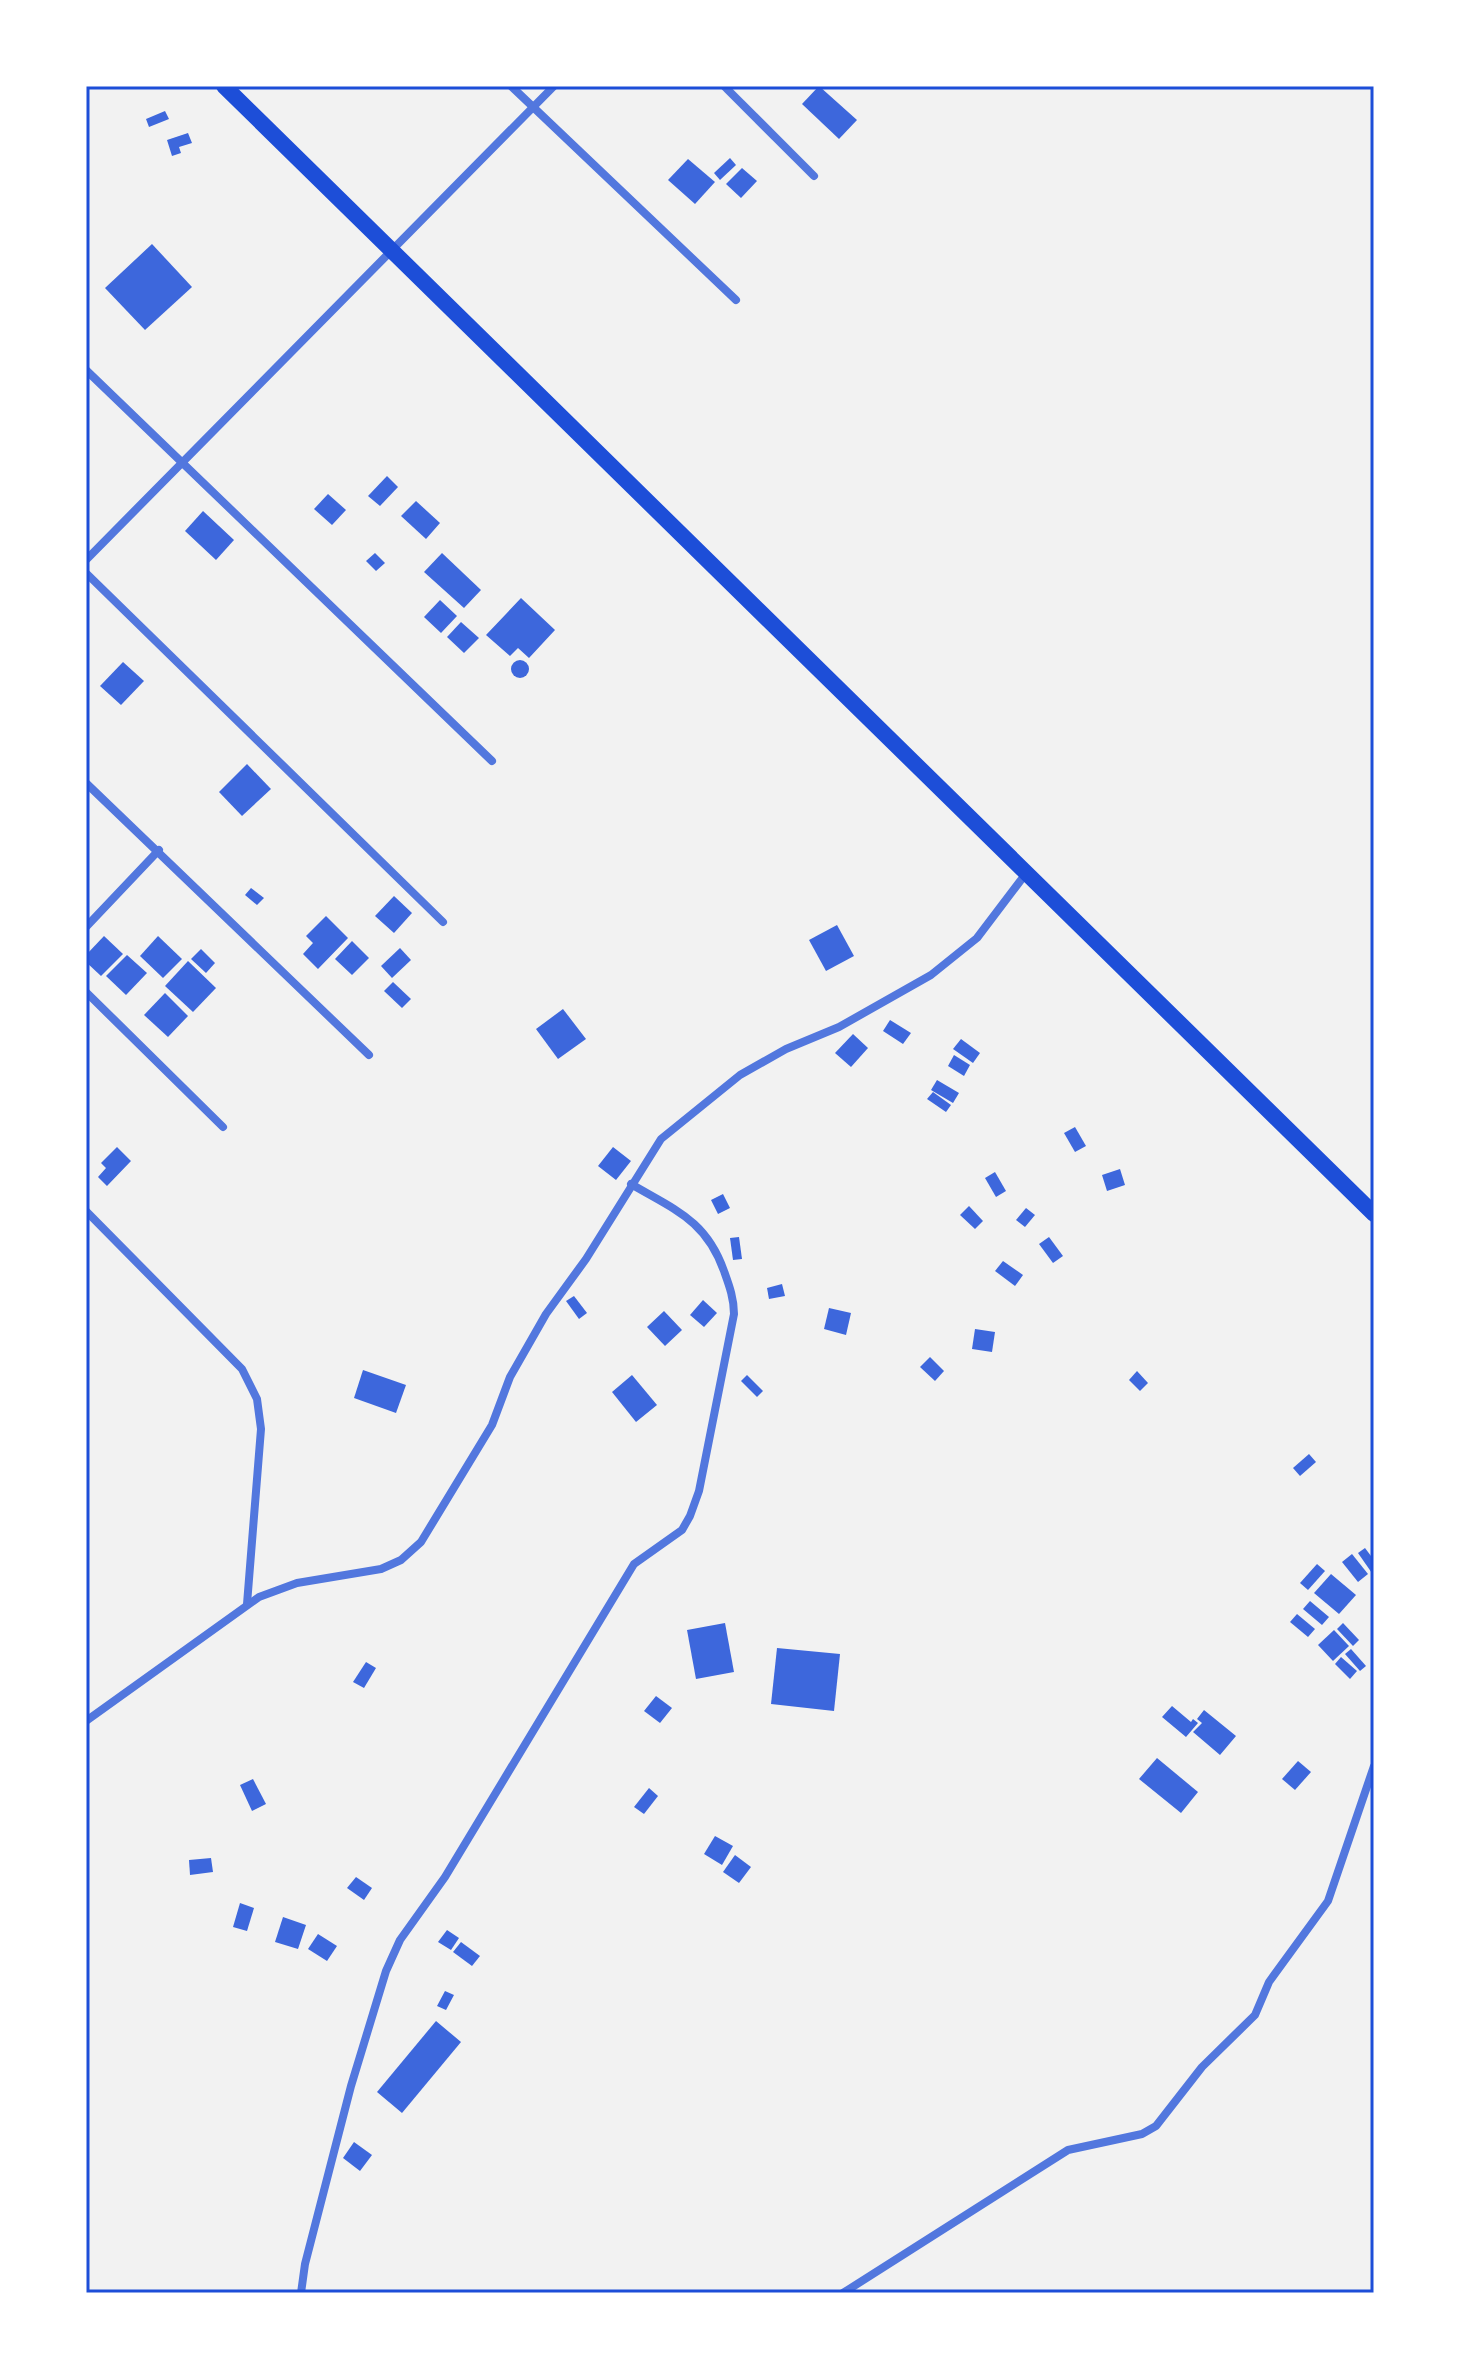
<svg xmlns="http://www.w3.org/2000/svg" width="1460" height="2379" viewBox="0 0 1460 2379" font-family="Lato,sans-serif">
<rect width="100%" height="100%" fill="#f2f2f2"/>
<g fill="#3d67dc">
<path d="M819,86L857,120L839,139L802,104Z"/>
<path d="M165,111L169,119L149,127L146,119Z"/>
<path d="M188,133L192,143L179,147L181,153L172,156L167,140Z"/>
<path d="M730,158L736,165L720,180L714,173Z"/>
<path d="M688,159L715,182L695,204L668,180Z"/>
<path d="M742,168L757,181L741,198L726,184Z"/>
<path d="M152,244L192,287L145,330L105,288Z"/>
<path d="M387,476L398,487L380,506L368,496Z"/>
<path d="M328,494L346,510L332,525L314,509Z"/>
<path d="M416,501L440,523L426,539L401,516Z"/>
<path d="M203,511L234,540L216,560L185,531Z"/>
<path d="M375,553L385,563L376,571L366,561Z"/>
<path d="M442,553L481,590L464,608L424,572Z"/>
<path d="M521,598L555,630L529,658L518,648L510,656L486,635Z"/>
<path d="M440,600L457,616L441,633L424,617Z"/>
<path d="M461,622L479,638L464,653L447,637Z"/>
<circle cx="520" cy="669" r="9"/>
<path d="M123,662L144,681L121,705L100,686Z"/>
<path d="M247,764L271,789L242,816L219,792Z"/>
<path d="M251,888L264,898L257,905L245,895Z"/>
<path d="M394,896L412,913L394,933L375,916Z"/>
<path d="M326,916L348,938L318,969L303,954L313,943L306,936Z"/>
<path d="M837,925L854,956L826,971L809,940Z"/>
<path d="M104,936L123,954L101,976L86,962V955Z"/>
<path d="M158,936L182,959L163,978L140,956Z"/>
<path d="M352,941L369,958L352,975L335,959Z"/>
<path d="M400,948L411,960L392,978L381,966Z"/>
<path d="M201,949L215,963L206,973L191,959Z"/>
<path d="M127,955L147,973L126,995L106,976Z"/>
<path d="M188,961L216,988L193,1012L165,986Z"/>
<path d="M393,982L411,999L402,1008L384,991Z"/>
<path d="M165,993L188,1016L168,1037L144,1015Z"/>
<path d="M563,1009L586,1039L558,1059L536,1029Z"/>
<path d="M890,1020L911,1033L903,1044L883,1031Z"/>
<path d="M853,1034L868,1048L851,1067L835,1053Z"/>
<path d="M961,1039L980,1053L973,1063L953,1049Z"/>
<path d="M954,1055L970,1065L964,1076L948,1066Z"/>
<path d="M937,1080L959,1093L953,1103L931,1090Z"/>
<path d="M933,1092L951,1105L946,1112L927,1099Z"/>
<path d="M1075,1127L1086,1146L1075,1152L1064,1133Z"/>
<path d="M117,1147L131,1161L107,1186L98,1177L106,1168L101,1163Z"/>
<path d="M613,1147L631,1161L616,1180L598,1166Z"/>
<path d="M1120,1169L1125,1185L1107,1191L1102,1175Z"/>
<path d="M995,1172L1006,1191L996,1197L985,1178Z"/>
<path d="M723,1194L730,1208L718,1214L711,1200Z"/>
<path d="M969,1206L983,1221L975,1229L960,1215Z"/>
<path d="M1026,1208L1035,1215L1025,1227L1016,1220Z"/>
<path d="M739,1237L742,1259L733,1260L730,1238Z"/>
<path d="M1049,1237L1063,1256L1053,1263L1039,1244Z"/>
<path d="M1003,1261L1023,1275L1015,1286L995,1271Z"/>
<path d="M782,1284L785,1296L769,1299L767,1288Z"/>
<path d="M574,1296L587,1313L579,1319L566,1301Z"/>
<path d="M703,1300L717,1313L704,1327L690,1315Z"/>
<path d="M829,1308L851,1313L846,1335L824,1329Z"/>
<path d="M664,1311L682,1330L665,1346L647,1327Z"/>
<path d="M975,1329L995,1332L992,1352L972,1349Z"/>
<path d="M930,1357L944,1371L935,1381L920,1367Z"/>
<path d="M363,1370L406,1385L396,1413L354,1398Z"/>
<path d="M1137,1371L1148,1383L1140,1391L1129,1380Z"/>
<path d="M632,1375L657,1405L636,1422L612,1392Z"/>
<path d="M747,1375L763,1391L757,1397L741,1381Z"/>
<path d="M1309,1454L1316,1462L1300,1476L1293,1468Z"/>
<path d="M1365,1548L1374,1560V1576L1358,1553Z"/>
<path d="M1352,1554L1368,1574L1358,1582L1342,1562Z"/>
<path d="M1317,1564L1325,1571L1308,1590L1300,1583Z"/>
<path d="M1331,1574L1356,1595L1339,1614L1314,1593Z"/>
<path d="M1310,1601L1329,1617L1322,1625L1303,1609Z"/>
<path d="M1297,1614L1315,1629L1308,1637L1290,1622Z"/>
<path d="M725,1623L734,1672L696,1679L687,1630Z"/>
<path d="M1343,1623L1359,1640L1353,1646L1337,1629Z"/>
<path d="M1334,1630L1349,1646L1333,1661L1318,1645Z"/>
<path d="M777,1648L840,1654L834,1711L771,1704Z"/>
<path d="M1351,1649L1366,1666L1360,1671L1345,1654Z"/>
<path d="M1341,1657L1357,1671L1350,1679L1335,1664Z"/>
<path d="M366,1662L376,1668L364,1688L353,1682Z"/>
<path d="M656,1696L672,1708L660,1723L644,1711Z"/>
<path d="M1172,1706L1191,1722L1193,1719L1198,1723L1186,1737L1162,1717Z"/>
<path d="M1204,1710L1236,1736L1220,1755L1193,1732L1202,1723L1197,1719Z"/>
<path d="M1157,1758L1198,1792L1181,1813L1139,1779Z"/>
<path d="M1298,1761L1311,1772L1295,1790L1282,1779Z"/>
<path d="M253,1779L266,1804L252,1811L240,1785Z"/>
<path d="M649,1788L658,1796L644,1814L634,1807Z"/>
<path d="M715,1836L733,1846L722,1865L704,1854Z"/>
<path d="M735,1855L751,1867L739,1883L723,1872Z"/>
<path d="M211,1858L213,1872L190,1875L189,1860Z"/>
<path d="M356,1877L372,1888L364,1900L347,1888Z"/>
<path d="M240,1903L254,1908L247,1931L233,1927Z"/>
<path d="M283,1917L306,1925L298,1949L275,1942Z"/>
<path d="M447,1930L459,1938L451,1950L438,1942Z"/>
<path d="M318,1934L337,1946L327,1961L308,1949Z"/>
<path d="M461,1942L480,1956L472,1966L453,1952Z"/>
<path d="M445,1991L454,1995L446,2010L437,2006Z"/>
<path d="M436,2021L461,2042L402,2113L377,2092Z"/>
<path d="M354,2142L372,2155L360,2171L343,2158Z"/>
</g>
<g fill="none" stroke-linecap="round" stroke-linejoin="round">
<g stroke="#5277de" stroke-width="8">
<path d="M511,86L736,300"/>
<path d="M724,86L814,176"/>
<path d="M86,370L492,761"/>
<path d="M86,560L554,86"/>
<path d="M86,573L443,922"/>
<path d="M86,783L369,1055"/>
<path d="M86,927L159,850"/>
<path d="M86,992L223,1127"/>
<path d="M86,1211L242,1369L257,1399L261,1429L247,1604"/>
<path d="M86,1721L259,1597L297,1583L381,1569L401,1560L421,1542L492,1425L510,1377L546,1314L586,1259L661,1139L740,1075L786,1049L839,1027L931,975L977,938L1027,872"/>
<path d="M301,2293L305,2264L351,2086L386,1971L400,1940L445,1877L634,1564L682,1530L690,1516L699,1491L734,1314C734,1298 729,1285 724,1271C706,1220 675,1210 631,1184"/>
<path d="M843,2293L1068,2150L1142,2134L1156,2126L1202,2067L1255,2015L1269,1982L1328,1901L1374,1766"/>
</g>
<path stroke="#1d4ed8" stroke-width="16" d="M224,86L1374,1214"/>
</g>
<rect width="1460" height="2379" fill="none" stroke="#ffffff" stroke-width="176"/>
<rect x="88" y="88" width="1284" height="2203" fill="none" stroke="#1d4ed8" stroke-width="3"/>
</svg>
